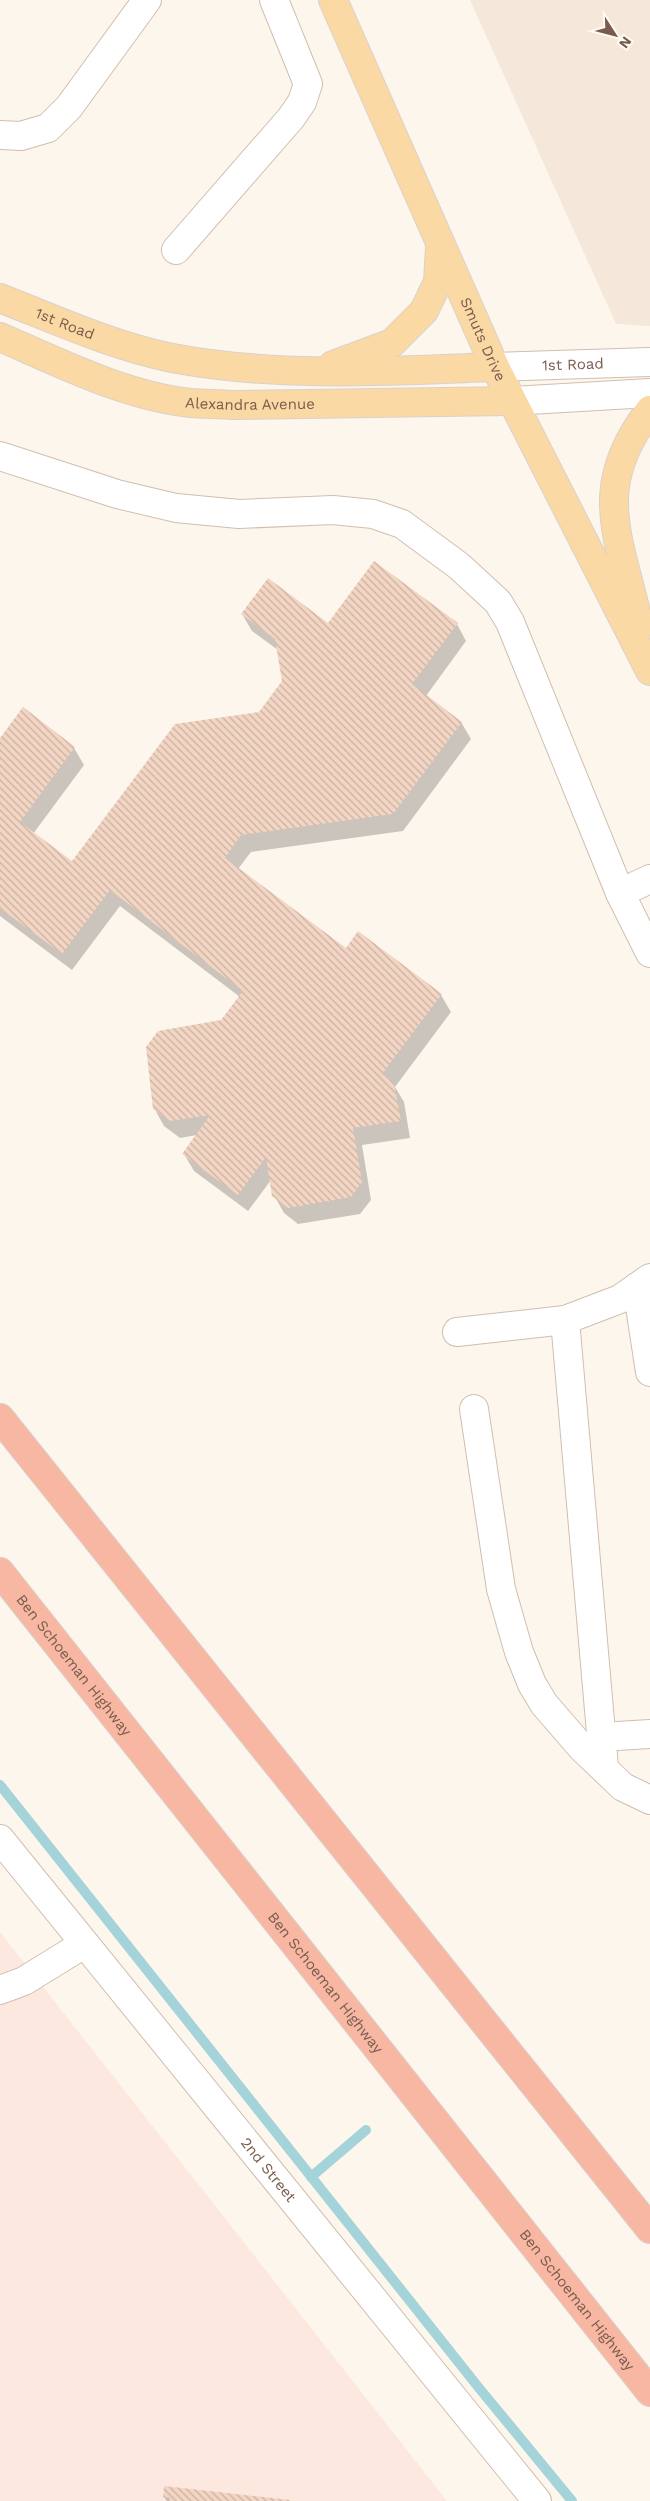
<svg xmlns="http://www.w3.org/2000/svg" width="650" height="2501" viewBox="0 0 650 2501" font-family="'Work Sans',sans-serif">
<defs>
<pattern id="building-back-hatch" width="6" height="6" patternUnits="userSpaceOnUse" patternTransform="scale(1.25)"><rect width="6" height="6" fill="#f3d5c3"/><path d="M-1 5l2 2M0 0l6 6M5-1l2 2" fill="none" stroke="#cab0a1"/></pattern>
</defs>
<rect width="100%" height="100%" fill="#fdf6ec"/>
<path fill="#f5e8da" d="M470,0H650V326L616,324Z"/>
<path fill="#fde8e0" d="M0,1932L447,2501H0Z"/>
<g fill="#0003">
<path d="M242,614L329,625L457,624L466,641L426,696L461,722L471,739L403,831L251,852L238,869L346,949L441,995L451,1012L395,1087L404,1102L410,1138L362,1145L371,1200L360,1214L298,1224L284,1213L274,1195L271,1180L248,1211L194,1171L184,1154L197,1135L180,1138L164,1126L154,1108L240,997L120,906L72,970L0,916V740L24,709L74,748L84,765L33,834L72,863L259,713L283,682L278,650L252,631Z"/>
<path d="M164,2497L290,2501H167Z"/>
</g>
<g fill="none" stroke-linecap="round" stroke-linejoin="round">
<g stroke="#a5d3da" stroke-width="10">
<path d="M0,1785L479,2388L572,2501"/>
<path d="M311,2177L366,2130"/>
</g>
</g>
<g fill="url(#building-back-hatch)">
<path d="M374,561L458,623L412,684L462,722L393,814L241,835L225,858L346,948L358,931L442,994L382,1074L394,1083L401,1121L353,1128L362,1182L351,1197L288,1208L272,1196L266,1157L238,1195L182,1154L210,1115L169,1121L153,1109L146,1047L158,1031L221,1020L243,991L110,890L62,954L0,908V738L23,707L75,747L20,822L72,861L175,724L259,712L282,681L275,639L241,614L268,578L328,623Z"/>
<path d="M164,2486L290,2500V2501H169L170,2498L163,2497Z"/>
</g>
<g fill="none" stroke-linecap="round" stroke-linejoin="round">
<defs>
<g id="minor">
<path d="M0,135L21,136L48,128L69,107L147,0"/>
<path d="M176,250L291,118L302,102L308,84L274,0"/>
<path id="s1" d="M495,367L650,362"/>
<path d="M512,401L650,393"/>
<path d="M0,456L117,494L176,508L239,514L333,510L373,514L402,524L459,566L498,602L510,622L620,893L650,953"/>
<path d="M620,893L650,879"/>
<path d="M637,1287L650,1372"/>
<path d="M565,1320L604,1767"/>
<path d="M457,1332L565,1320L620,1299L650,1278"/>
<path d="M474,1409L501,1589L519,1652L532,1684L544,1704L582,1748L623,1787L650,1800"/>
<path d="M601,1737L650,1734"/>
<path id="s2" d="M0,1839L537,2501"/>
<path d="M0,1990L24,1981L84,1944"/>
</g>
<g id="major">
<path id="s3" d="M333,0L495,367L650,671"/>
<path id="s4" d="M0,298C56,320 113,346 172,358C278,378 388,371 495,367"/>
<path id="s5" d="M0,337C60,363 125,396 191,403C205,404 219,404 233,405L512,401"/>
<path d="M333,365L392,343L424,311L438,282L440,247"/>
<path d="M639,626C621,539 588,490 650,410"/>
</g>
<g id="highway">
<path d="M0,1418L650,2229"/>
<path id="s6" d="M0,1572L650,2392"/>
</g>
</defs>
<use href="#minor" stroke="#d1beb0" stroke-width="30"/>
<use href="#major" stroke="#dad1cd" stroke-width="30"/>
<use href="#highway" stroke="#dad1cd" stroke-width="30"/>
<use href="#minor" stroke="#fff" stroke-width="28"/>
<use href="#major" stroke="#fbd9a5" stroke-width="28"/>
<use href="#highway" stroke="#f7b7a3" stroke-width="28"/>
</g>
<g text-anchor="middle" stroke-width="4" stroke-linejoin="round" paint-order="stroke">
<g font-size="15" fill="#7a5c4d" stroke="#fffaf3">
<text dy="5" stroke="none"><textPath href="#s4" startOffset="70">1st Road</textPath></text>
<text dy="5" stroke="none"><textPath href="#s3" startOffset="371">Smuts Drive</textPath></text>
<text dy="5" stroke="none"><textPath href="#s1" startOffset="78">1st Road</textPath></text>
<text dy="5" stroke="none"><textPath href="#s5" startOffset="262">Alexandra Avenue</textPath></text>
<text dy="5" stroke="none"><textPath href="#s6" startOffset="119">Ben Schoeman Highway</textPath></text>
<text dy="5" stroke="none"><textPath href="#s6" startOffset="524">Ben Schoeman Highway</textPath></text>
<text dy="5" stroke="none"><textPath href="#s2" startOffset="426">2nd Street</textPath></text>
<text dy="5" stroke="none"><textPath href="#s6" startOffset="929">Ben Schoeman Highway</textPath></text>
</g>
</g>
<g transform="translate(615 35) rotate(126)" stroke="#fffaf3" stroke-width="4" paint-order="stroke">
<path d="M0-4L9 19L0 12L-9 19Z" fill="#7a5c4d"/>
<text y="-8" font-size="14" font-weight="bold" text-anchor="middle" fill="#7a5c4d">N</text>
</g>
</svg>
